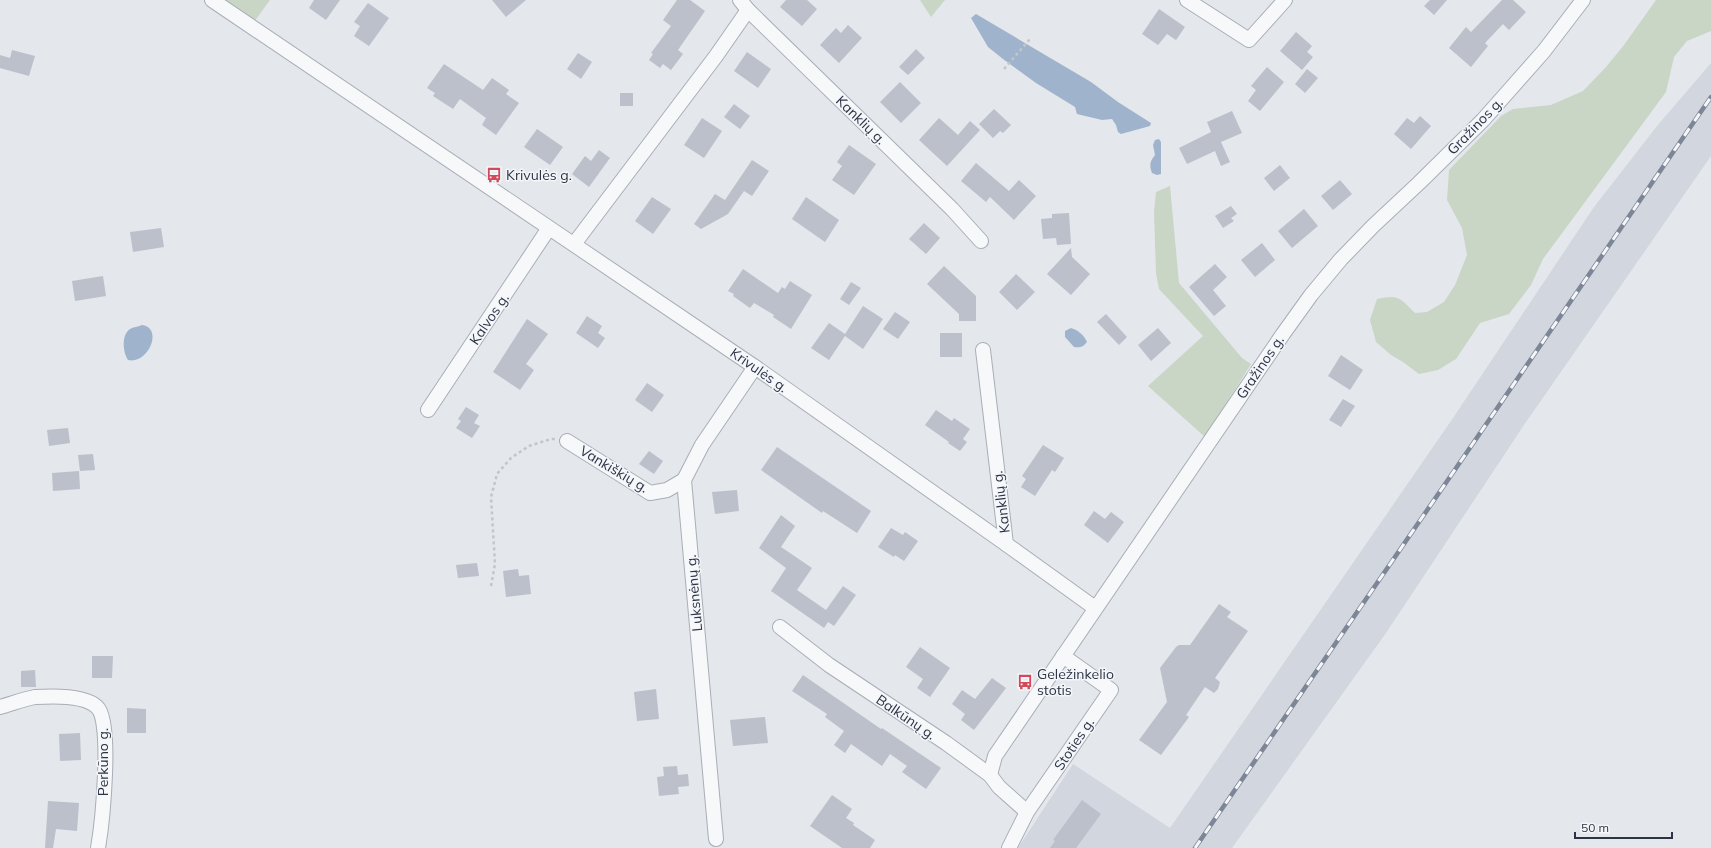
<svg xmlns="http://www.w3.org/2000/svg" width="1711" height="848" viewBox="0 0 1711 848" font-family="Mulish,sans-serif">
<rect width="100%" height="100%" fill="#e4e7ec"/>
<path fill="#d2d6de" d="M1711,63V156L1524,425L1386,633L1232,848H1018L1073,764L1170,828L1453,418L1594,207L1657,126Z"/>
<g fill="#c9d6c5">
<path d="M223,0H270L254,22Z"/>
<path d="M920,0H945L931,17Z"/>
<path d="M1656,0H1711V31L1687,41L1674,57L1666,92L1543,259L1531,285L1509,314L1480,323L1456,359L1438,370L1419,374L1403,362L1391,355L1376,342L1370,320L1377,299C1399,294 1400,298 1415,313L1427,312L1444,302L1455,285L1467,255L1462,228L1447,200L1449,170L1501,116L1513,109L1551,105L1583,91L1606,67L1624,45Z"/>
<path d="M1170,186L1179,283L1242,358L1251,364L1205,437L1148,386L1203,336L1159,289L1156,273L1154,212L1156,192Z"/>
</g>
<g fill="#9fb4cc">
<path d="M976,14L1091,82L1118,102L1151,123L1150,126L1121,134L1118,132L1116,125L1112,119L1102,120L1077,114L1075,107L1036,83L1003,59L988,47L971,18Z"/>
<path d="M1159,139L1161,142V174L1157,175L1152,173C1149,165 1150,161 1155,155L1153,145L1155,140Z"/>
<path d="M142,325C164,328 148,365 128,360C123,352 121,335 130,329C133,327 138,327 142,325Z"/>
<path d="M1071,328C1078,330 1084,335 1087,342C1083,347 1080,348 1074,347L1065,337V331Z"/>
</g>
<g fill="#bbc0ca">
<path d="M314,0H340L326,20L309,8Z"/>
<path d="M492,0H526L506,17Z"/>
<path d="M677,0H690L705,11L678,50L683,54L671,70L663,64L660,68L649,60L653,54L651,53L671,26L663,20Z"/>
<path d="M786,0H807L817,9L802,26L780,7Z"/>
<path d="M1430,0H1447L1434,15L1424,6Z"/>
<path d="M1502,0H1513L1526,12L1509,30L1503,24L1485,43L1488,46L1471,67L1449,48L1466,27L1471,32Z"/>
<path d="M368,3L389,18L369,46L354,36L360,26L354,22Z"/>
<path d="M1159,9L1185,27L1176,40L1167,34L1158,45L1142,34Z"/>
<path d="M848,25L862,38L839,63L820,45L836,28L841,33Z"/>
<path d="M1296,32L1312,46L1307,52L1313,57L1302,70L1280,51Z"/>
<path d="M916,49L925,58L908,75L899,67Z"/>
<path d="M12,50L35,56L29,76L0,68V55L10,58Z"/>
<path d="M747,52L771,69L758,88L734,71Z"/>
<path d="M578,53L592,62L581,79L567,69Z"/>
<path d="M444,64L483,90L492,78L509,90L506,94L519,103L496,135L482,125L486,118L460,99L453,109L433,96L435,93L427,88Z"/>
<path d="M1267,67L1284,82L1260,111L1248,101L1256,90L1251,86Z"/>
<path d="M1307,69L1318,78L1305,93L1295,84Z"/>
<path d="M900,82L921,103L901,123L880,102Z"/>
<rect x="620" y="93" width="13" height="13"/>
<path d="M734,104L750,116L740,129L724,117Z"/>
<path d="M994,109L1011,125L1003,133L1000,131L993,138L979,124Z"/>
<path d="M1232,111L1242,133L1221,142L1230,162L1221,166L1215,151L1187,164L1179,148L1211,132L1207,122Z"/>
<path d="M1420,116L1431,126L1411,149L1394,134L1407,118L1414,123Z"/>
<path d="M702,118L722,131L704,158L684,145Z"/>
<path d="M939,118L958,135L970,121L980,130L947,166L919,140Z"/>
<path d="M537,129L563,147L550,165L524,147Z"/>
<path d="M849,145L876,164L854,195L832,180L842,166L837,162Z"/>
<path d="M599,150L610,158L589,187L572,174L585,156L591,161Z"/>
<path d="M752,160L769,171L752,196L744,191L728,214L701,229L694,224L715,194L725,200Z"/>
<path d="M976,163L1009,191L1019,180L1036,196L1014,220L990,197L986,202L961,181Z"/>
<path d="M1280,165L1290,178L1274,191L1264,178Z"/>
<path d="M1340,180L1352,194L1333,210L1321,196Z"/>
<path d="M652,197L671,209L653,234L635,221Z"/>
<path d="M806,197L839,220L825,242L792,219Z"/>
<path d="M1231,206L1237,214L1231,218L1234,221L1223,228L1215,216Z"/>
<path d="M1304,209L1318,226L1292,248L1278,231Z"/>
<path d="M1069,213L1071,244L1057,245L1056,238L1043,239L1041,219L1052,218V214Z"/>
<path d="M924,223L940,238L926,254L909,239Z"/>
<path d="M161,228L164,247L133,252L130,232Z"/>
<path d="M1262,243L1275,260L1255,277L1241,260Z"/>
<path d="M1071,248L1072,257L1090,274L1071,295L1047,274Z"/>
<path d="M1215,264L1227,277L1213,290L1226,306L1214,316L1189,287Z"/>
<path d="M944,266L976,296V321H959V314L927,284Z"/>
<path d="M743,269L778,293L782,287L785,289L790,281L812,295L791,329L773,317L774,315L754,303L750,308L733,296L734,294L728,291Z"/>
<path d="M1016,274L1035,292L1017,310L999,292Z"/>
<path d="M103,276L106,296L75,301L72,281Z"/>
<path d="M851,282L861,288L849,305L840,299Z"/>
<path d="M863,306L883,319L863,349L845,336L829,360L811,348L829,323L845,334Z"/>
<path d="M895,312L910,322L898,339L883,329Z"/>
<path d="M1106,314L1127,337L1119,345L1097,322Z"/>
<path d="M587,316L602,326L598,333L605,338L598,348L576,333Z"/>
<path d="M527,319L548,334L526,364L534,370L520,390L493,372Z"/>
<path d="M1158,328L1171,343L1151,361L1138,345Z"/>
<rect x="940" y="333" width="22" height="24"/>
<path d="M1341,355L1363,370L1350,390L1328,376Z"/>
<path d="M647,383L664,395L652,412L635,400Z"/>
<path d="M1343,399L1355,406L1341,427L1329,420Z"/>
<path d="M466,407L479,415L474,423L480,426L472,438L456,428L461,421L458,419Z"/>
<path d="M936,410L952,421L954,418L970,429L963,439L967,442L960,451L948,443L949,442L925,425Z"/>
<path d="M68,428L70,443L49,446L47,430Z"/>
<path d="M1043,445L1064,458L1055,472L1052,470L1035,496L1021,487L1026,479L1022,476Z"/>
<path d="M777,447L871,511L857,533L823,511L822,513L761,470Z"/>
<path d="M649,451L663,461L654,474L639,464Z"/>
<path d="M93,454L95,470L80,471L78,455Z"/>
<path d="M79,471L80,489L53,491L52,473Z"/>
<path d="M737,490L739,511L715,514L712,492Z"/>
<path d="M1094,511L1105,519L1111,512L1124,522L1108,543L1084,525Z"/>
<path d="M781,515L795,526L781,547L812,568L797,590L826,610L843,586L856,595L834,626L828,622L824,628L771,591L786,568L759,548Z"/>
<path d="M891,528L903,535L905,532L918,541L904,561L895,555L894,557L878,547Z"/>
<path d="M477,563L479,576L458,578L456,565Z"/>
<path d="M518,569L519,576L529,575L531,594L506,597L503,571Z"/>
<path d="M1219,604L1231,612L1227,617L1248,631L1215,678L1220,682L1218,689L1214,693L1205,687L1186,715L1189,717L1161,755L1139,740L1167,702L1160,668L1176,647L1179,645H1190Z"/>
<path d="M920,647L950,668L930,697L917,688L923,679L906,667Z"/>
<path d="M92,656H113L112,678H92Z"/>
<path d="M35,670L36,687H21V671Z"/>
<path d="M803,675L881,729L882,728L941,768L926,789L902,772L907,766L890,754L882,766L851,744L845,753L834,745L844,731L825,717L827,714L792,691Z"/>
<path d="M992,678L1006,688L974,730L961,720L965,714L952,704L962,690L975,699Z"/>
<path d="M656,689L659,719L637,721L634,692Z"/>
<path d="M127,708L146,709V733H127Z"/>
<path d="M765,717L768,743L733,746L730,720Z"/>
<path d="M80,733L81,760L60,761L59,734Z"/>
<path d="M677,766L678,775L688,774L689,786L678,787L679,794L659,796L657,777L664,776L663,767Z"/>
<path d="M832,795L852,809L846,818L854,823L853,825L875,840L870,848H842L810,826Z"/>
<path d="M1082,800L1101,814L1076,848H1050L1055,841L1053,840Z"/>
<path d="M48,801L79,803L77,831L56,829L53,848H45Z"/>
</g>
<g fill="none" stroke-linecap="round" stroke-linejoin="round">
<defs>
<g id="street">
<path d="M212,0L755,367L1006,544"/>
<path d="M740,0L748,10L952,209L981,241"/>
<path d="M1187,0L1249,40L1285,0"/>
<path d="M574,244L716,56L748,10"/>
<path d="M983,350L1006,544L1095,608"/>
<path d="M428,410L549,228"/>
<path d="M567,441L650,493L667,490L684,480"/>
<path d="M780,627L829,665L946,743L990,775L999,787L1027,812"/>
<path d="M0,707C11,704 24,699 35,697C51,696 85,695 97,707C113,721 102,825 98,848"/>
<path d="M990,775L995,756L1283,334L1311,295L1341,259L1373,226L1419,183L1483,120L1544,51L1583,0"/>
<path d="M716,839L684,480L702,445L755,367"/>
<path d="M1009,848L1027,812L1111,690L1063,656"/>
</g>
</defs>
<use href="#street" stroke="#a9aeb7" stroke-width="16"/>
<g stroke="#c2c5cb" stroke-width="2.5" stroke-dasharray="3 3" stroke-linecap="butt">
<path d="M1004,69L1030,39"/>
<path d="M491,586L495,564L491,497L497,474L511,458L529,446L551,439H555"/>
</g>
<use href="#street" stroke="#f7f8fa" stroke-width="14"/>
<defs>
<path id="rail" d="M1195,848L1711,97"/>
</defs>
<use href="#rail" stroke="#7d8696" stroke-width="4.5"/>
<use href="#rail" stroke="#f4f6f9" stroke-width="3" stroke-dasharray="9" stroke-linecap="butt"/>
</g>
<defs>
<symbol id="bus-bare" viewBox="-9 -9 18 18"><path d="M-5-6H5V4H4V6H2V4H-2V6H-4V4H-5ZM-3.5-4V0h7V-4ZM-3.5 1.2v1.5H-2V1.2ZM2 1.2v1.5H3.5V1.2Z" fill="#d1495b" stroke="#f4f6f9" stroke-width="2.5" paint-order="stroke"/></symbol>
</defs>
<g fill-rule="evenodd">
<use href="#bus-bare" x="483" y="164" width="22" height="22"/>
<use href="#bus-bare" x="1014" y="671" width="22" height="22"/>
</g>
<g text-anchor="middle" stroke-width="3" stroke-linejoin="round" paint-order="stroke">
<g font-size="14" fill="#2b3445" stroke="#f4f6f9">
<text transform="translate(861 120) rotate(44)" y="5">Kanklių g.</text>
<text transform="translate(1475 126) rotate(-46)" y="5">Gražinos g.</text>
<text transform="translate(489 319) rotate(-56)" y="5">Kalvos g.</text>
<text transform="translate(1260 367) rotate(-56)" y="5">Gražinos g.</text>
<text transform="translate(759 370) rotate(35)" y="5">Krivulės g.</text>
<text transform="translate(614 469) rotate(31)" y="5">Vankiškių g.</text>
<text transform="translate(1001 502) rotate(-97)" y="5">Kanklių g.</text>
<text transform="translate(694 593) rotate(-95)" y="5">Luksnėnų g.</text>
<text transform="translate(906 717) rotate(34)" y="5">Balkūnų g.</text>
<text transform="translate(1074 744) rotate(-56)" y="5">Stoties g.</text>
<text transform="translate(103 762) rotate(-90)" y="5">Perkūno g.</text>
</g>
<g font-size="14" fill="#2b3445" stroke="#f4f6f9" text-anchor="start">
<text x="506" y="180">Krivulės g.</text>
<text x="1037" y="679">Geležinkelio<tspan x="1037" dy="16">stotis</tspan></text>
</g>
</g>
<path d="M1575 832v6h97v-6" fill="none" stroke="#2b3445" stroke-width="2"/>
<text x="1581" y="832" font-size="12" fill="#2b3445" stroke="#f4f6f9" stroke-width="3" paint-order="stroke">50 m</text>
</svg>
